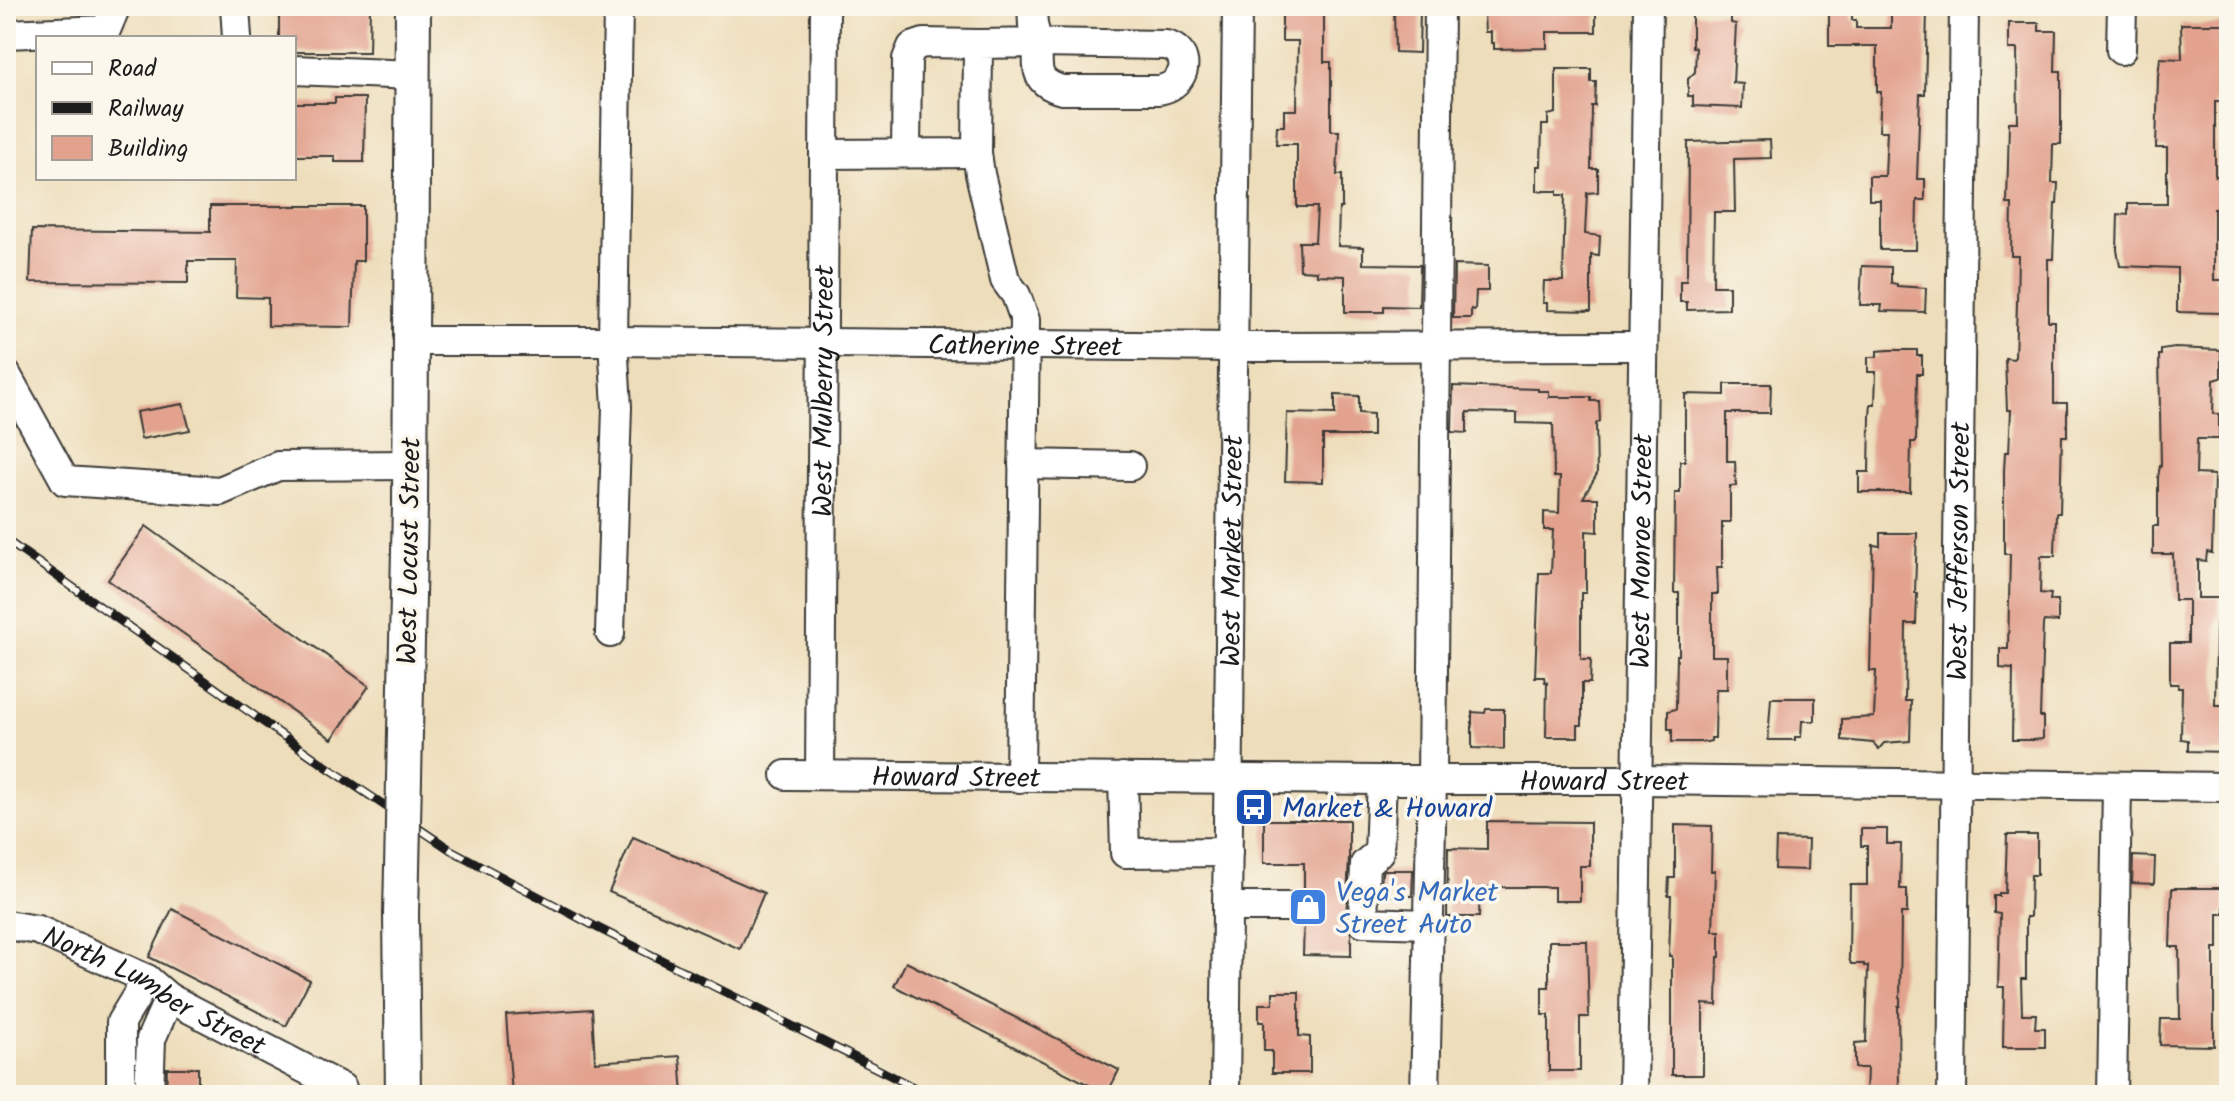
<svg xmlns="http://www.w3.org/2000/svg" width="2235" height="1101" viewBox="0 0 2235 1101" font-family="Kalam,sans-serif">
<rect width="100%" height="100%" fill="#fbf7ec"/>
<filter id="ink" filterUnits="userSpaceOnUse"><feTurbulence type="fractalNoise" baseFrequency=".0125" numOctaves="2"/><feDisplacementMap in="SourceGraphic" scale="16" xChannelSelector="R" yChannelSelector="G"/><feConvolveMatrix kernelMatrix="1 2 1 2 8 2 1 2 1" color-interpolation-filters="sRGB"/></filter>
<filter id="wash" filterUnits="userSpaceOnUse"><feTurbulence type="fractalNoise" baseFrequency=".006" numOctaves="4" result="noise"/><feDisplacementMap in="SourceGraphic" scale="32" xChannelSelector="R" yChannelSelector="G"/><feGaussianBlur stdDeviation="1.8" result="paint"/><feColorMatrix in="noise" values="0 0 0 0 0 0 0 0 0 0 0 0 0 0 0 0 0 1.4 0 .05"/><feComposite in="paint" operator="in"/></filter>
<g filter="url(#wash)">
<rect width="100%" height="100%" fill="#edddba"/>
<g id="blocks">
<g fill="#e2a28e">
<path d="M279,6H370L369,52H294V38H279Z"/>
<path d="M1487,6H1545V10H1596V32H1547V48L1494,49V43H1491V32H1485L1484,12H1487Z"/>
<path d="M1829,7H1852V20H1856V28H1891V10H1927L1925,94H1920L1917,179H1925V200H1917L1916,250H1880V200H1869V176H1885L1887,131H1879L1881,92H1877V46H1829Z"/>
<path d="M1394,9L1420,10L1419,53L1395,52Z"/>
<path d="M1692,13H1731V23L1736,24L1733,83L1743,84L1742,108L1693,106V96H1688V79L1695,72L1696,48L1692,47Z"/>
<path d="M1282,15H1324V62H1331V131H1339L1337,175H1342V208H1339L1338,246L1363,247V264L1420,265L1419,307L1384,306V312H1345V276L1317,275V271L1300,270L1299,242H1315L1317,207H1297V144H1276L1277,126H1284V110H1297L1298,41H1282Z"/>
<path d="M2009,23H2039V31H2056L2055,71H2061V144H2053L2052,183H2058L2057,204H2055L2053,259H2048V321H2054V403H2067V436H2062L2060,513H2056L2055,556H2041L2040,593L2051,594L2050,600H2058V622L2044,621L2043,624L2040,717H2043V739L2033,740H2012L2013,669L2000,668V649H2008L2010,554H2004V471L2005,452H2009L2011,410H2007L2005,358L2013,359L2015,357L2017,304L2018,256H2011L2012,204H2007L2009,122H2018L2017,49H2009Z"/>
<path d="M2181,24H2229V55H2225L2224,101H2215V176H2218V179H2222V190L2227,189V208L2214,209V280H2225L2224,313L2177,312V268L2120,266L2117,250L2118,214L2128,215V204H2167V148H2156L2158,76L2160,58L2182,59Z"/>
<path d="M1556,69H1591V82H1596L1595,106H1592L1591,169H1598V192L1587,193L1585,234L1600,236L1599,256L1591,255V311L1547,310V303H1543L1544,281H1563L1565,195H1557V191H1537V166H1541L1542,125H1548V115L1556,113Z"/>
<path d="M335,98H365L364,162H335V156H294V103H335Z"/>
<path d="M1770,140L1771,158L1734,159L1735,212H1714L1713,286H1729V309L1687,310V302H1680V281H1686L1687,274L1688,142Z"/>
<path d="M210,206H363V261H354L352,327L268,326V298L236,297L237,261H188V283L30,282L32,230L210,232Z"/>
<path d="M1454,265L1488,266V291H1476L1475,310L1471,309V318H1453Z"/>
<path d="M1862,266L1891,267V283L1897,284V286L1926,288L1925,312L1881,311L1882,305H1860Z"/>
<path d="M2175,348L2221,350V378L2214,380L2213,414H2219V439H2197L2196,474L2214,475L2212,553L2207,552L2206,561L2198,560V598H2219V618H2217L2216,633L2215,705H2226L2225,752L2188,751V740L2181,739L2182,688H2178V684H2170V643H2188V600H2174L2173,554H2153V526H2158V478L2160,465H2161L2159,355H2161V350Z"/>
<path d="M1889,350H1917V356H1922V374H1917L1916,442H1911L1910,492H1859V472H1869L1870,416L1871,404H1875L1876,372H1868V357H1877V351Z"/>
<path d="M1725,384H1771L1770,413H1727V461H1735L1736,486H1730V522H1722V567H1717L1718,594H1712V656H1727V689H1716L1715,738H1711V741L1707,742H1672V729H1668V711L1676,709L1677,655H1679V593H1674L1675,493H1680V461H1685V394L1725,395Z"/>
<path d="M1453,386L1538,389V391H1549V397H1591V401H1599L1600,421L1596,424L1597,474L1583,498H1598V532L1586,531V593H1581V659H1591L1590,683H1582V725H1578V737H1546L1547,682H1545L1544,677H1535L1539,573H1551L1553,530H1544V512L1559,513L1560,477H1554L1553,424L1517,423V413L1467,412V433L1452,432Z"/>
<path d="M1335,395L1359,396V413L1373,414V436H1323V482L1285,481L1287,413L1335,414Z"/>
<path d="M183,404L190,430L141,439L136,412Z"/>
<path d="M146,526L369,686L332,739L108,580Z"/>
<path d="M1880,533H1917L1915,593H1917L1916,624H1906L1905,701H1911L1910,741L1884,743L1879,749L1873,743L1842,740V719L1874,717L1876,671H1870L1873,545L1880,546Z"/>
<path d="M1771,698H1815V721H1802L1801,737H1795V740H1768Z"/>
<path d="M1486,709H1504V749L1472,748V712L1485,713Z"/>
<path d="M1264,820H1349V857L1346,921L1351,933V956L1303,955L1304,922L1310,916L1313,908L1311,899L1304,892V863H1264Z"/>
<path d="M1487,821L1590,822V866H1580V901H1554V887H1480L1479,917H1447L1448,848L1487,849Z"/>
<path d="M1675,825L1712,826L1711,871H1715L1713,931H1720V957H1718L1717,1005L1703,1004V1075H1672V956H1669L1671,896H1668L1669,878H1675Z"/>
<path d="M1861,829H1887V844H1901L1900,889H1907V913H1901L1900,1006H1898L1899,1095H1866L1867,1068H1855V1043L1866,1042L1868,966H1864V964H1851L1849,958L1850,885H1867V846H1861Z"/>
<path d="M2007,835H2037V875H2031L2030,917H2026V979H2021L2022,1014H2036L2035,1028H2045V1047H2003L2004,987H1998L2000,914L1994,913V896H1999V893H2005Z"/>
<path d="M633,837L764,893L740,949L609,892Z"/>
<path d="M1776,839L1808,840L1807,870L1775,869Z"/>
<path d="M2133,856L2155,857L2154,884L2132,883Z"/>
<path d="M1384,870H1413L1412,896H1381L1382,872Z"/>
<path d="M2172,888H2224V914H2218V948H2214V1046L2160,1045L2161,1019H2180L2179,947H2170Z"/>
<path d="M172,909L310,980L286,1026L149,957Z"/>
<path d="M1549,941H1587L1589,1017H1580V1071H1549V1015H1542V987H1549Z"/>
<path d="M906,962L1119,1070L1107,1094L894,986Z"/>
<path d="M1273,992H1299V1036L1310,1037V1073H1272V1051H1264V1022H1259V1004H1273Z"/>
<path d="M592,1009L595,1062L680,1056L683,1095H512L506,1015Z"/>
<path d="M167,1068H198V1095H166Z"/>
</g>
</g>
</g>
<g filter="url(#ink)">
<use href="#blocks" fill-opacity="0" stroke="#3b3934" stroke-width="2"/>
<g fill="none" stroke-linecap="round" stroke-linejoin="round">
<defs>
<g id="minor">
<path d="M235,6L237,38"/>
<path d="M6,34L106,30L116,6"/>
<path d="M2121,50L2122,6"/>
<path d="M294,70L413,75"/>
<path d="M906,153L907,59L912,47L924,43L978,44"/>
<path d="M977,153L980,174L1005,280L1016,295L1025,320L1020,778"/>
<path d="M824,154L977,153L978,44L1038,43C1038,68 1033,82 1062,90H1159C1163,89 1168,88 1172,85C1189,73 1187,50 1166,45L1038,43L1033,25L1032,6"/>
<path id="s1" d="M411,341H613L1235,347L1641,346"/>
<path d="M6,374L65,481L220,491L278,466L409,465"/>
<path d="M1023,464L1130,466"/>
<path d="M610,633L617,407L613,341L618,6"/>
<path id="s2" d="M786,775L1382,780H1638L2229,787"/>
<path id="s3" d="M820,775L825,6"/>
<path d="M1123,777L1125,853L1228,852"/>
<path d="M1382,780L1379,852L1365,864L1363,922L1429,924"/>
<path d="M1228,907H1296"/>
<path id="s4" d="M6,925L38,930L147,979L169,998L342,1088"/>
<path d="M121,1095V1022L147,979"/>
<path d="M149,1095L151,1039L169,998"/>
<path id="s5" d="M1225,1095L1237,6"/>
<path d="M1425,1095L1432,780L1439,6"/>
<path id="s6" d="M1633,1095C1640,732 1641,369 1648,6"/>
<path id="s7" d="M1952,1095L1964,6"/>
<path d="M2112,1095L2117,786"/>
</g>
<path id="major" d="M410,505L413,6"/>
</defs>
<use href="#minor" stroke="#3b3934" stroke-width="32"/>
<use href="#major" stroke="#3b3934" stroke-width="38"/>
<use href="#minor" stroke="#fff" stroke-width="28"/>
<use href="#major" stroke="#fff" stroke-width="34"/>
<defs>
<path id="rail" d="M6,540L330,769L451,850L598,928L929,1095"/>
</defs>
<use href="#rail" stroke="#1c1c1c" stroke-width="9"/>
<use href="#rail" stroke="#fbf7ec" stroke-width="6" stroke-dasharray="18" stroke-linecap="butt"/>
<defs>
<path id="major-bridge" d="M403,1095L401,914L410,505"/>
</defs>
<use href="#major-bridge" stroke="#3b3934" stroke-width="38" stroke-linecap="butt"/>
<use href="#major-bridge" stroke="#fff" stroke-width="34"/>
</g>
</g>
<defs>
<symbol id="bus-square" viewBox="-11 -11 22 22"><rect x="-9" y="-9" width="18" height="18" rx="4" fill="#1a4fb4" stroke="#fbf7ec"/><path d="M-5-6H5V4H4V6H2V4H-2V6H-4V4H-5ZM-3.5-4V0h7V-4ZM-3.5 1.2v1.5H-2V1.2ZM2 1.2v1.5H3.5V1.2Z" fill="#fff"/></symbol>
<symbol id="shop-square" viewBox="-11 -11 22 22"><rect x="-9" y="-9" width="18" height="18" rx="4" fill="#3f7fe0" stroke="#fbf7ec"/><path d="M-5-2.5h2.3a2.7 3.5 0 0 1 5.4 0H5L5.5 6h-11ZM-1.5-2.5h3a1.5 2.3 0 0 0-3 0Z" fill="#fff"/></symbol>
</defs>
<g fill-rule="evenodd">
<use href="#bus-square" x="1232" y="785" width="44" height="44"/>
<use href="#shop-square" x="1286" y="885" width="44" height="44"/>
</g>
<g text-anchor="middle" stroke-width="7" stroke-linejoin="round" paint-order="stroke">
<g font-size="28" fill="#1c1c1c" stroke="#fbf7ec">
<text dy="10" stroke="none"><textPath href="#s1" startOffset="614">Catherine Street</textPath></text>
<text dy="10" stroke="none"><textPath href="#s3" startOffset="384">West Mulberry Street</textPath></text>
<text dy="10" stroke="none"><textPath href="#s6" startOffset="544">West Monroe Street</textPath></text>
<text transform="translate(408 551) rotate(-89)" y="10">West Locust Street</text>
<text dy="10" stroke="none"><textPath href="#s5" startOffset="544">West Market Street</textPath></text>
<text dy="10" stroke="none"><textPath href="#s7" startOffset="544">West Jefferson Street</textPath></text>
<text dy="10" stroke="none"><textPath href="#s2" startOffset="170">Howard Street</textPath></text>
<text dy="10" stroke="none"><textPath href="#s2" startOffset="818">Howard Street</textPath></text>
<text dy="10" stroke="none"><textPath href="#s4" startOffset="164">North Lumber Street</textPath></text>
</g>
<g font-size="28" fill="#164399" stroke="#fbf7ec" text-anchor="start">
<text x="1282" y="817">Market &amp; Howard</text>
</g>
<g font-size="28" fill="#366cbe" stroke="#fbf7ec" text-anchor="start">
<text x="1336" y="901">Vega's Market<tspan x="1336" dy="32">Street Auto</tspan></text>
</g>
</g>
<rect width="2235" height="1101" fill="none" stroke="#fbf7ec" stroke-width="32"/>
<rect x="36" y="36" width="260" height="144" fill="#fbf7ec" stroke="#a29f99" stroke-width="2"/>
<rect x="52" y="62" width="40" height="12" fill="#ffffff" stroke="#a29f99" stroke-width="2"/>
<text x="108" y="76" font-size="24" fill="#1c1c1c">Road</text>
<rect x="52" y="102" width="40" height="12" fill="#1c1c1c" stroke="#a29f99" stroke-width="2"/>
<text x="108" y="116" font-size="24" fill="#1c1c1c">Railway</text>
<rect x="52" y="136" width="40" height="24" fill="#e2a28e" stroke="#a29f99" stroke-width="2"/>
<text x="108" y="156" font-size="24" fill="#1c1c1c">Building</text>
</svg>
